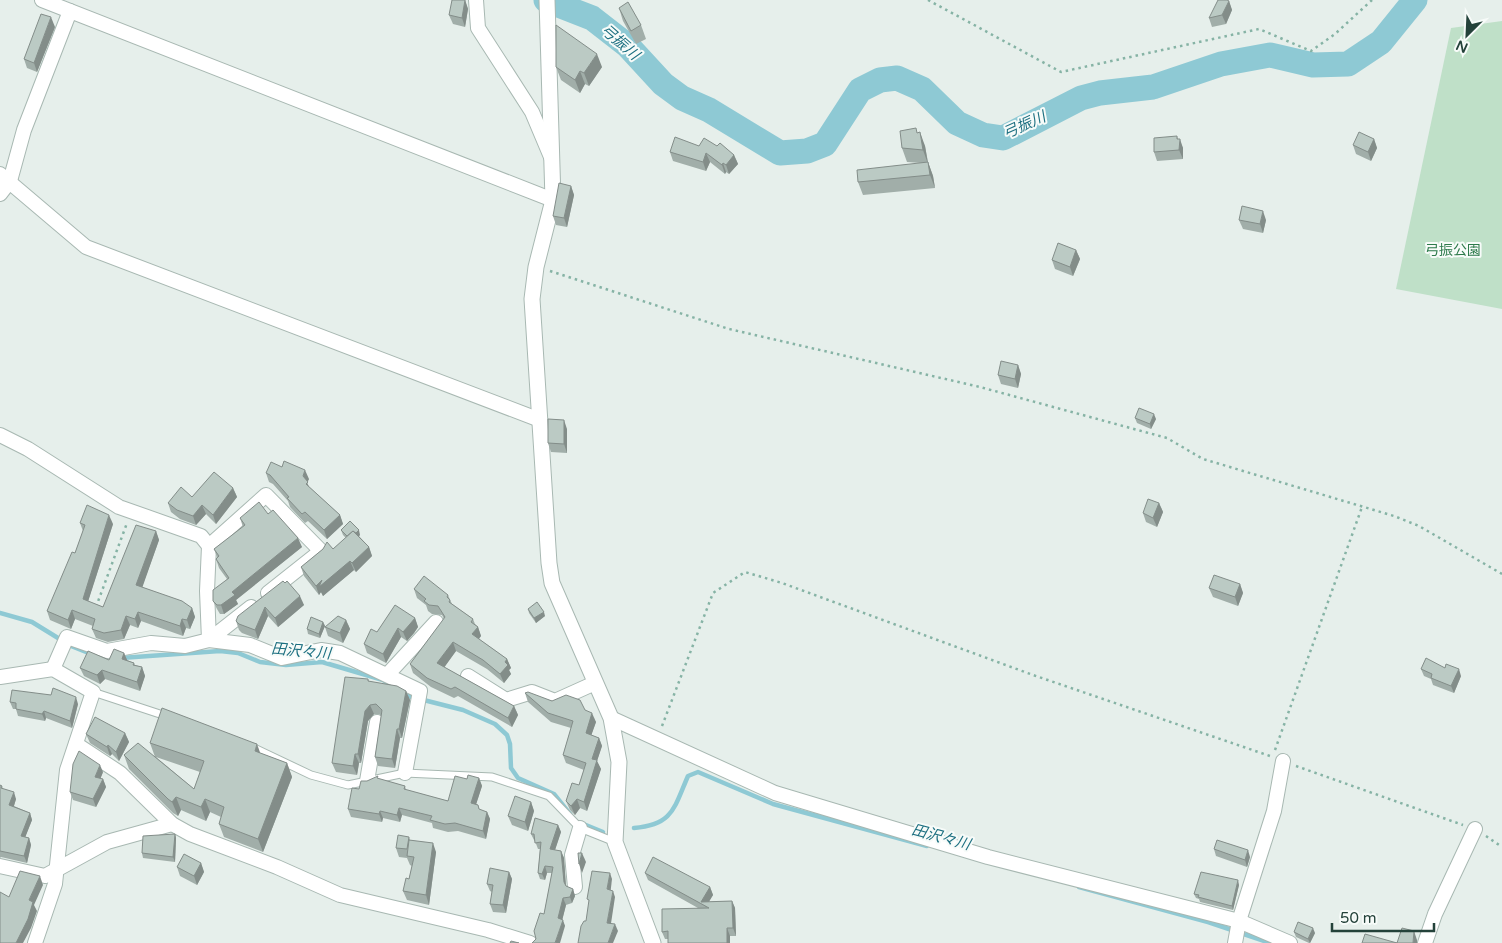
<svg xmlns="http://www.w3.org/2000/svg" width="1502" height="943" viewBox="0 0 1502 943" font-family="'Varela Round','Noto Sans JP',sans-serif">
<rect width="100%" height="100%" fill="#e6efeb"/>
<path fill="#bfe0c8" d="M1502,21V309L1396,289L1451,28Z"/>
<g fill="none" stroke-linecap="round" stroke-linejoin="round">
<g stroke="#8ec9d4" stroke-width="4.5">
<path d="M0,613L32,622L71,646L91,654"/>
<path d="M121,658L220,651L238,653L260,662L286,665L322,662L383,680L394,688"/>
<path d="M404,695L463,710L495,724L507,735L510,744L511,768L518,778L554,794L570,814"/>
<path d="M581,823L603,832"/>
<path d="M634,828C673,825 674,808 688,776L698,772L773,804L927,846"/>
<path d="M1079,887L1208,922L1270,943"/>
</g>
<path stroke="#8ec9d4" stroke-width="25" d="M546,0L592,18L628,46L663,84L682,98L709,110L780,153L807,151L825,144L860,90L880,80L897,78L922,89L957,123L983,135L1003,138L1081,98L1100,93L1153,87L1221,64L1270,55L1313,65L1348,64L1381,42L1415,0"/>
<defs>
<g id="service">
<path d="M93,692L169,717"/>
<path d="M252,747L311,775L348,785L405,773L492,777L549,796L580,828L615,842"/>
</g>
<g id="minor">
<path d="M42,0L553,200"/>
<path d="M476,0L478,28L532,112L551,157"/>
<path d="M0,174L86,247L540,420"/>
<path d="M0,194L10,181L24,130L70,11"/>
<path d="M0,435L28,449L119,507L201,536L209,546L207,591L209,640L185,646L151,643L107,651L67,637L53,669"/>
<path d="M209,546L266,495L321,551L268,593"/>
<path d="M209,640L250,645L282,658L321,650L340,653L420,691L405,773"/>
<path d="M209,640L251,607"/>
<path d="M388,674L436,622"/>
<path d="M468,676L506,700L532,692L555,701L595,683"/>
<path d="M0,677L53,669L93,692L67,770L55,884L35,943"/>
<path d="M611,718L775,793L988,857L1239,921L1290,943"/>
<path d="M76,744L120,773L172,824L190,834L277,867L340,895L488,930L530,943"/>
<path d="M367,781L377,722"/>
<path d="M0,866L45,876L107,842L172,824"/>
<path d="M575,887L572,855L580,828"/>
<path d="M1235,943L1239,921L1274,811L1283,761"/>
<path d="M1425,943L1435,914L1475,829"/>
</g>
<path id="tertiary" d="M547,0L553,200L536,267L532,299L549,563L552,583L611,718L619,762L615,842L653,943"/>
</defs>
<use href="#service" stroke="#a8b8b2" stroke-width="9"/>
<use href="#minor" stroke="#a8b8b2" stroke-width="16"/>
<use href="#tertiary" stroke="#a8b8b2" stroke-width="17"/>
<g stroke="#86b3a5" stroke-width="2.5" stroke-dasharray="2.5 4" stroke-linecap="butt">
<path d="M928,0L1061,72L1259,29L1311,51L1335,34L1372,0"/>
<path d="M550,271L729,329L980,387L1167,438L1203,459L1394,516L1419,526L1502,574"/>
<path d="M96,607L127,523"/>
<path d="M662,726L713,593L745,572L782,583L1033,675L1270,756"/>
<path d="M1275,750L1362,507"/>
<path d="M1296,766L1463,825"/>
<path d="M1486,836L1502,847"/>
</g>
<use href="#service" stroke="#fff" stroke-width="7"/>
<use href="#minor" stroke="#fff" stroke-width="14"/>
<use href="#tertiary" stroke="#fff" stroke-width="15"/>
</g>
<g fill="#a1aea9" fill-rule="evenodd">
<path d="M465,0L468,9L465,27L453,24L449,15Z"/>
<path d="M1229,1L1232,10L1226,24L1212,27L1209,18Z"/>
<path d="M619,8L641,25L646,39L636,44L623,21Z"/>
<path d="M55,27L37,72L27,68L24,59Z"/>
<path d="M556,67H602L589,86L585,84L580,93L561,80Z"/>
<path d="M918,133L925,146L928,162L933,176L935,188L863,195L858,182L921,163L907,162L902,148Z"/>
<path d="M1178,139L1183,148V159L1157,161L1154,152Z"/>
<path d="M1374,139L1377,148L1371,161L1356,154L1353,145Z"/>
<path d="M699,146H717L734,155L738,164L729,174L726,172L725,174L710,162L706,171L673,161L670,152Z"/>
<path d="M571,186L574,195L567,227L556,225L553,216Z"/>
<path d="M1239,220H1266L1263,233L1243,229Z"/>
<path d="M1076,250L1080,259L1073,276L1055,269L1052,260Z"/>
<path d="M1018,365L1021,374L1018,388L1001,384L998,375Z"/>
<path d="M1135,418L1156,419L1151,429L1137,423Z"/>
<path d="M567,429V453L551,452L548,443Z"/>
<path d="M266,473L309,479L307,482L309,487L340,515L343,524L327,539L308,521L305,523L290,507L288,501L273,484L269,482Z"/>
<path d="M233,488L237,497L216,524L206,514L196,525L180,519L171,512L168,503Z"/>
<path d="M1159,503L1163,512L1157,527L1146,522L1143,513Z"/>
<path d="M268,514L302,547L236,600L238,604L224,614H220L217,609L213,601L227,579L219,568L216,559L217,557L214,549L243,527L240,518Z"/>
<path d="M80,523L113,524L88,601L103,607L156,531L159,540L142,587L192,608L195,617L190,629L186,628L183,636L141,621L138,628L130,625L124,639L108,642L96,638L92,629L93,626L75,619L71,629L50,620L47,611L75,553L83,531Z"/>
<path d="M341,530L360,535L359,536L369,547L372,556L356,572L354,570L323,596L321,592L319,595L304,576L301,567L323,549H333L346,538L343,535Z"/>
<path d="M283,581L304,605L278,627L268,616L258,639L242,633L239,630L236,621Z"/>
<path d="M1240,584L1243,593L1238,606L1213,597L1209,588Z"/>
<path d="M414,589L448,595L452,604L473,619L475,624L478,627L481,636L479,639L507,659L511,668L509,670L511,674L504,683L487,669L456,651L444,667L514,706L518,715L512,727L458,696L454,698L431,687L413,673L410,664L444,619L442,615L432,614L428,611L426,605L417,598Z"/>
<path d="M528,609L545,616L536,623L529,613Z"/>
<path d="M415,618L418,627L414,633L407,641L401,637L386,663L367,653L364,644L377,632Z"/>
<path d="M346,620L350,629L343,643L328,636L325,627Z"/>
<path d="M323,622L325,626L320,638L308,634L307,629Z"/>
<path d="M124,653L127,660L134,663L135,665L142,667L145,676L140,691L105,679L100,684L84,676L80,668L109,660Z"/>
<path d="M1421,669L1461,676L1454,693L1433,685L1431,679L1424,676Z"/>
<path d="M368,679L369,681L406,691L410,700L402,738H400L395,768L378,766L375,757L381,716L379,714H374L368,721L361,763H359L357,775L336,772L332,763Z"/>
<path d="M525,693L585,710L596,722L591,735L599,738L602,746L597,761L601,769L587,811L580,808L575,815L570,810L566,801L579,785L584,770L566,763L563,755L571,728L551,722L528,702Z"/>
<path d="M10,702L78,704L72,728L46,718L45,721L18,716L16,709H13Z"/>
<path d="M125,733L129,742L119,761L112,754L110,756L90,743L86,734Z"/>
<path d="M150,743L260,753L287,763L292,777L263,852L224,837L219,824L221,817L210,812L206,821L181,810L178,816L173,813L129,769L124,755L155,757ZM156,757L200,772L194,789Z"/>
<path d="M103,772L100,779H103L106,787L96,807L73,800L70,792Z"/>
<path d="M479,778L482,786L476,804L478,805L479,810L487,812L490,819L486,839L458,831L448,832L433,828L432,823L402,815L400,822L383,818L382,822L351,817L348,809L359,789L367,781L379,779L405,786L406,790L448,801L467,779Z"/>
<path d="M0,785L2,786L3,789L16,799L14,806L30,813L32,820L25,837L29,838L31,845L27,863L1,857L0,858Z"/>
<path d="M531,802L534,811L528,831L512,825L508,816Z"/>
<path d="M558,825L561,832L555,850L561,851L564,858L566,886L573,889L575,896L572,903L566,905L562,920L565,926L536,939L544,914L552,873H547L545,880L540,879L538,873L540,849H538L535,841L534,840L531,834Z"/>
<path d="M175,834L176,838L175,862L143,858L142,853Z"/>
<path d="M409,837L410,840L436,852L429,905L407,900L403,891L409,879L412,866L410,865L407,858L399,857L396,848Z"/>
<path d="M1214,849L1250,857L1247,867L1216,856Z"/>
<path d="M201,863L204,872L197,885L180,876L177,867Z"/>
<path d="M509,872L512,879L506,913L493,912L490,904L492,892L490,891L487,884Z"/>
<path d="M645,873L710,887L713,895L708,902L732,901L735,908L736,936H730V943H668V939H665L662,932L698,908L648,880Z"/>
<path d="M1239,885L1233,910L1200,902L1199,899L1196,898L1194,894Z"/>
<path d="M1294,932L1315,933L1310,943H1309L1296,937Z"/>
</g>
<g fill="#838d89">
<path d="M465,0L468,9L465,27L462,18Z"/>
<path d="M1229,1L1232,10L1226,24L1222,15Z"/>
<path d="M51,17L55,27L37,72L34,63Z"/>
<path d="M597,54L602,67L589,86L584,73Z"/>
<path d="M580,71L585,84L580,93L575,80Z"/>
<path d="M920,132L925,146L928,164L923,150Z"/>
<path d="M1177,136L1180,144V139L1183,148V159L1179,150Z"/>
<path d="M1374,139L1377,148L1371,161L1368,152Z"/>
<path d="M706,153L710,162L706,171L703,162Z"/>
<path d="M734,155L738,164L729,174L726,165Z"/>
<path d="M928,162L933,176L935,188L930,175Z"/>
<path d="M723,163L726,172L725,174L722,165Z"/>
<path d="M571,186L574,195L567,227L564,218Z"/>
<path d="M1263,211L1266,220L1263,233L1260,224Z"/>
<path d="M1076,250L1080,259L1073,276L1070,267Z"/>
<path d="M1018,365L1021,374L1018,388L1015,379Z"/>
<path d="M1154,414L1156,419L1151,429L1150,424Z"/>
<path d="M564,420L567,429V453L564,444Z"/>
<path d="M305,470L309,479L307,483L311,491L309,493L303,476Z"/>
<path d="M233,488L237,497L216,524L213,515Z"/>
<path d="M1159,503L1163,512L1157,527L1153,518Z"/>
<path d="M202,505L206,514L196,525L193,516Z"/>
<path d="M109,515L113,524L86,608L83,599Z"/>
<path d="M340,515L343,524L327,539L324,530Z"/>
<path d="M359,530L360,535L351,544L350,539Z"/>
<path d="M156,531L159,540L140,594L136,585Z"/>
<path d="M298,538L302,547L236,600L238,604L224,614L221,605L232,592Z"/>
<path d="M369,547L372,556L356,572L352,563Z"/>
<path d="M350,561L354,570L323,596L321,592L319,595L316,586L322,580Z"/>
<path d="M1240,584L1243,593L1238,606L1235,597Z"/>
<path d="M300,596L304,605L278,627L275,618Z"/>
<path d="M265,607L268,616L258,639L255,630Z"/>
<path d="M192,608L195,617L190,629L187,620Z"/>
<path d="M72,610L75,619L71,629L68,620Z"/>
<path d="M138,612L141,621L138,628L135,619Z"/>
<path d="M544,612L545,616L536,623L534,618Z"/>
<path d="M126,616L130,625L124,639L121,630Z"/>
<path d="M415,618L418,627L414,633L407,641L403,632Z"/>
<path d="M182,619L186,628L183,636L180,626Z"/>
<path d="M346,620L350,629L343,643L340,633Z"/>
<path d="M323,622L325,626L320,638L319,634Z"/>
<path d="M478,627L481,636L475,643L472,634Z"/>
<path d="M398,628L401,637L386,663L383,654Z"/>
<path d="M453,642L456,651L441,672L437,663Z"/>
<path d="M124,653L128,662L122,659Z"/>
<path d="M507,659L511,668L509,670L511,674L504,683L500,674L505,662Z"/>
<path d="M142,667L145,676L140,691L137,682Z"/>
<path d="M1459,669L1461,676L1454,693L1451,686Z"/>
<path d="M102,670L105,679L100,684L97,675Z"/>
<path d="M406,691L410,700L402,738L399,729Z"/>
<path d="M76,697L78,704L72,728L70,721Z"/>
<path d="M370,705L374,714L368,721L361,763L358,754L365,711Z"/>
<path d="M514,706L518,715L512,727L508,718Z"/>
<path d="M44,711L46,718L45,721L42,714Z"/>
<path d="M592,713L596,722L589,742L586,733Z"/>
<path d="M397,729L400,738L395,768L392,759Z"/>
<path d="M125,733L129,742L119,761L116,752Z"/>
<path d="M599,738L602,746L597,761L601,769L587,811L584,802L592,759Z"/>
<path d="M257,744L262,758L255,751Z"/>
<path d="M108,745L112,754L110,756L107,747Z"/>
<path d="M355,754L359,763L357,775L353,766Z"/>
<path d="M287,763L292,777L263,852L258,839Z"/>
<path d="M100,765L103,772L98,785L95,777Z"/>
<path d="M479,778L482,786L474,811L471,803Z"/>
<path d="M103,779L106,787L96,807L93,799Z"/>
<path d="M14,792L16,799L12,812L9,805Z"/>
<path d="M176,797L181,810L178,816L172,802Z"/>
<path d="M205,799L210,812L206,821L201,807Z"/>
<path d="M577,799L580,808L575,815L571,806Z"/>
<path d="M531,802L534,811L528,831L525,822Z"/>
<path d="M399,808L402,815L400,822L397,815Z"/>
<path d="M380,811L383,818L382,822L379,814Z"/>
<path d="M487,812L490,819L486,839L483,831Z"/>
<path d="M30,813L32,820L23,843L21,836Z"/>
<path d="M558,825L561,832L553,856L550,849Z"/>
<path d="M175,834L176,838L175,862L173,857Z"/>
<path d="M29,838L31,845L27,863L24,856Z"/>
<path d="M433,843L436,852L429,905L426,895Z"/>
<path d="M1248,850L1250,857L1247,867L1245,860Z"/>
<path d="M561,851L564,858L566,888L564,882Z"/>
<path d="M582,853L586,862L582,873L579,864Z"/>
<path d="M201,863L204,872L197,885L194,876Z"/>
<path d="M545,866L547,873L545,880L542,874Z"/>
<path d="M509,872L512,879L506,913L503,905Z"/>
<path d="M610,873L612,879L610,896L607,889Z"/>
<path d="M40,876L43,885L34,905L37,911L31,928L23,943H16L29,900Z"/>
<path d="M1238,880L1239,885L1233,910L1232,906Z"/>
<path d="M710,887L713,895L706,907L701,902Z"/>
<path d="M573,889L575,896L572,903L570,897Z"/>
<path d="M613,891L615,897L610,930L607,923Z"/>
<path d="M563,898L566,905L561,925L558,918Z"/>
<path d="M732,901L735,908L736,936L733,928Z"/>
<path d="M563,920L565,926L560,943H555Z"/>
<path d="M615,924L618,931L613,943H608Z"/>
<path d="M727,928L730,936V943H727Z"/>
<path d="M1313,928L1315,933L1310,943L1308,939Z"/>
<path d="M1414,931L1417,940V943H1413Z"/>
</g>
<g fill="#bbcac4" stroke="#838d89">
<path d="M452,0H465L462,18L449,15Z"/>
<path d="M1218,0H1227L1229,1L1222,15L1209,18Z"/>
<path d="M628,2L641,25L631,31L619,8Z"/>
<path d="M41,14L51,17L34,63L24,59Z"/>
<path d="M556,25L597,54L584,73L580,71L575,80L556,67Z"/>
<path d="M916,128L917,133L920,132L923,150L902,148L900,131Z"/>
<path d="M1359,132L1374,139L1368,152L1353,145Z"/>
<path d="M1177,136V139H1180L1179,150L1154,152V138Z"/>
<path d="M675,137L699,146L704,138L717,146L720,143L734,155L726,165L723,163L722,165L706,153L703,162L670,152Z"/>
<path d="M928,162L930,175L858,182L857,170Z"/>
<path d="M559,183L571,186L564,218L553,216Z"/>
<path d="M1242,206L1263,211L1260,224L1239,220Z"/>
<path d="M1058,243L1076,250L1070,267L1052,260Z"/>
<path d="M1001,361L1018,365L1015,379L998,375Z"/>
<path d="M1139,408L1154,414L1150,424L1135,418Z"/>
<path d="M548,419L564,420V444L548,443Z"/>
<path d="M284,461L305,470L303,476L308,482L306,484L340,515L324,530L305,512L302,514L287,498L289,497L270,475L266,473L271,462L282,467Z"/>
<path d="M214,472L233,488L213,515L202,505L193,516L177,510L168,503L181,487L192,497Z"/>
<path d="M1148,499L1159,503L1153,518L1143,513Z"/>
<path d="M259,502L268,514L273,510L298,538L232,592L235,595L221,605H217L213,601V590L229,578L216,559L219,556L214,549L245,525L240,518Z"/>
<path d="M87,505L109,515L83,599L103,607L136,525L156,531L136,585L182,601L192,608L187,620L182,619L180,626L138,612L135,619L126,616L121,630L104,633L92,629L95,619L72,610L68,620L47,611L72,552L75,553L85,525L80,523Z"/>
<path d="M350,521L359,530L356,533L353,531L347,536L341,530Z"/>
<path d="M353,531L369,547L352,563L350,561L319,587L322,580L316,586L301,567L323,549L327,542L333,549Z"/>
<path d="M1214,575L1240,584L1235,597L1209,588Z"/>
<path d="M424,576L448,595L447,597L450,600L449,602L473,619L471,622L478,627L472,634L507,659L505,662L508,665L500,674L483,660L453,642L437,663L514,706L508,718L455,687L451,689L427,678L410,664L445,617L438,606L429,605L424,601L426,599L414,589Z"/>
<path d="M283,581L285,583L287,581L300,596L275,618L265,607L255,630L239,624L236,621L238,616Z"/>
<path d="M537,602L544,612L534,618L528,609Z"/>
<path d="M395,605L415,618L410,624L403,632L398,628L383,654L364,644L371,629L377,632Z"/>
<path d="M338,616L346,620L340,633L325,627Z"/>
<path d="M311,617L323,622L319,634L307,629Z"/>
<path d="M114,649L124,653L122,659L134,663L133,665L142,667L137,682L102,670L97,675L80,668L88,651L109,660Z"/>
<path d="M1426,658L1445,668L1446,664L1459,669L1451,686L1431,678L1432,674L1421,669Z"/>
<path d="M345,677L368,679V681L397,686L406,691L399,729H397L392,759L375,757L382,710L376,704L370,705L365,711L358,754H355L353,766L332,763Z"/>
<path d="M53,688L76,697L70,721L44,711L42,714L16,709V703L10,702L12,690L51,695Z"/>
<path d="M528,692L552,701L566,695L580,700L585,710L592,713L586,733L599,738L592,759L597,760L584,802L577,799L571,806L566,801L572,783L579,785L586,763L563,755L573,721L548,713L525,693Z"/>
<path d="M162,708L254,743L257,744L255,751L287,763L258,839L219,824L224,807L205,799L201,807L176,797L172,802L168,799L124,755L138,743L194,789L204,761L150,743Z"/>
<path d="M95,717L125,733L116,752L108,745L107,747L86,734Z"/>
<path d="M79,751L100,765L95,777L103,779L93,799L70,792L73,764Z"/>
<path d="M468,775L479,778L471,803L478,805L479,809L487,812L483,831L455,823L445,824L430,820L432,816L399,808L397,815L380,811L379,814L348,809L352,788L359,789L361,781H367L378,776L377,778L405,786L404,789L448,801L455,776L467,779Z"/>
<path d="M0,785L2,786L1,788L14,792L9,805L30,813L21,836L29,838L24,856L0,851Z"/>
<path d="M515,796L531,802L525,822L508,816Z"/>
<path d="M535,818L558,825L550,849L561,851L564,882L566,886L573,889L570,897L563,898L558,918L563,920L555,943H532L536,939L534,931L540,913L544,914L553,867L545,866L542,874L538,873L541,842L535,843L534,834H531Z"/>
<path d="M175,834L173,857L142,853L143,836Z"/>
<path d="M398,835L409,837L407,849L396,848Z"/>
<path d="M409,840L433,843L426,895L403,891L406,878L409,879L414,857L407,856Z"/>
<path d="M1217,840L1248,850L1245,860L1214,849Z"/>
<path d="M578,853H582L579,864Z"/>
<path d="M184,854L201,863L194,876L177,867Z"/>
<path d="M653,857L710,887L701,902L732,901L733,928H727V943H668V931L662,932V909L709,908L645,873Z"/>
<path d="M490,868L509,872L503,905L490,904L493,885L487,884Z"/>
<path d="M20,871L40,876L29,900L33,902L28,919L16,943H0V892L9,897Z"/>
<path d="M592,871L610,873L607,889L613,891L607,923L615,924L608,943H578L581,926L584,921H586L589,900L587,899Z"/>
<path d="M1201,872L1238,880L1232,906L1198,897L1199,895L1194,894Z"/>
<path d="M1298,922L1313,928L1308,939L1294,932Z"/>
<path d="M1402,928L1414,931L1413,943H1362L1365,934L1397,943Z"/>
<path d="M511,941L519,943H510Z"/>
</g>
<g text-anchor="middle" stroke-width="4" stroke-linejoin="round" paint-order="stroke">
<g font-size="14" fill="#2d7a4b" stroke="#f7fbf9">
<text x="1453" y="255">弓振公園</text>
</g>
<g font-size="15" font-style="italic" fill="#1c6f80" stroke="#f7fbf9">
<text transform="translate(620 42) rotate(41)" y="5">弓振川</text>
<text transform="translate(1024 125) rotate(-24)" y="5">弓振川</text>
<text transform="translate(301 651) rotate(5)" y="5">田沢々川</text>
<text transform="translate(941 837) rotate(15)" y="5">田沢々川</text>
</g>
</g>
<g transform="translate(1467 35) rotate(204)" stroke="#f7fbf9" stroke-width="4" paint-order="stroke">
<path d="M0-4L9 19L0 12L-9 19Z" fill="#24423a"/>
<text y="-8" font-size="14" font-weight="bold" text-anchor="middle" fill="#24423a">N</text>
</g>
<path d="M1332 923v8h102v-8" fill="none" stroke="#24423a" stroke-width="2.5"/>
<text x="1340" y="923" font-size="15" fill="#24423a" stroke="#f7fbf9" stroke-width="4" paint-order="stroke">50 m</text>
</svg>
